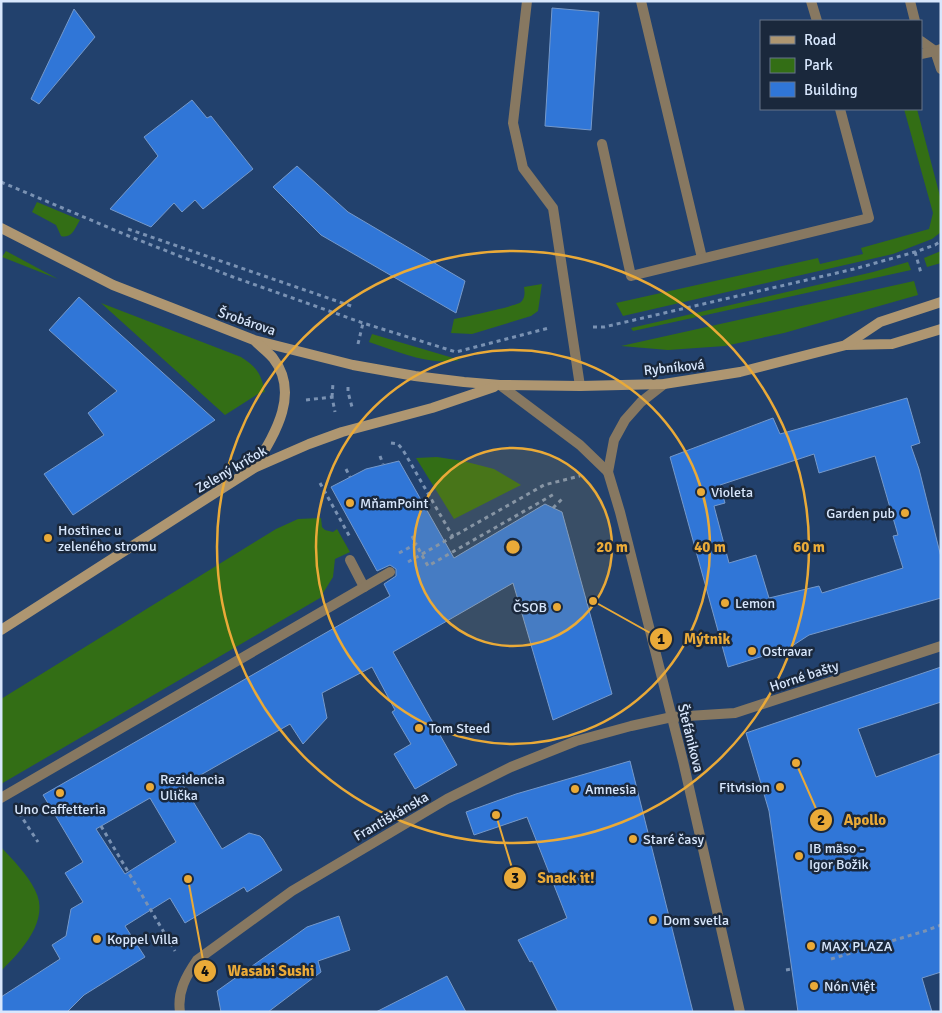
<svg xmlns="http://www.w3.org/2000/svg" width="942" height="1013" viewBox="0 0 942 1013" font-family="Signika,sans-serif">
<rect width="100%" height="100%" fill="#22416d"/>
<g fill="#336e15">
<path d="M904,109H917L941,200V232L932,239L893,254L623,316L616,303L818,258L820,264L863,254L861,248L929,229L933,213Z"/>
<path d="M37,202L80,220C75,228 72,239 61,236L56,225L32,212Z"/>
<path d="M6,251L58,279L2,257Z"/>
<path d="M941,251V263L927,267L924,258Z"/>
<path d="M908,262L911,270L633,331L631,328L873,272Z"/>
<path d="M914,281L918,295L784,333L725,346L668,350L621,346Z"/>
<path d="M542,284L538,311L531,316L472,334L451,333L454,319C464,317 517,306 521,302C525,298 525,293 524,287Z"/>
<path d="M101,303L241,357C257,367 261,374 265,392L258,394L225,415Z"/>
<path d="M372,334L460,360C429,366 399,352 369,342Z"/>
<path d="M437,457L463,461L494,469L521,485L454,519L416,458Z"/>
<path d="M321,518L322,527L325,530L333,532L337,529L350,552L335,559L333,577L320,598L1,784V699L276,529L298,519Z"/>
<path d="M1,847C13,860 27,874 35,890C51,920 21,951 1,971Z"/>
</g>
<g fill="#3076d7" stroke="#7599cb" fill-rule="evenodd">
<path d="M552,8L599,12L591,130L545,126Z"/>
<path d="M74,9L95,37L39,104L31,99Z"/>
<path d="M192,100L207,118L211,116L253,169L203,209L195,200L182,212L174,203L151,227L110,209L158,156L144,137Z"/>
<path d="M297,166L348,212L465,281L456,313L321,235L273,187Z"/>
<path d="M79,297L215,420L73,515L44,474L104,435L88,413L117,391L49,330Z"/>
<path d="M907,398L920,443L911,446L919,469L941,557V598L809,635L789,648L728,667L670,457L773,418L780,434ZM814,454L819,473L875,456L898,535L893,536L903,568L822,593L819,586L769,598L756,555L729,563L714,506L725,503L720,485Z"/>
<path d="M399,461L454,558L545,504L562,512L612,694L553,720L513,583L393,652L457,765L415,789L394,754L411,744L392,712L395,710L372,667L322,693L327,718L303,744L290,724L183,785L222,849L249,833L260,836L263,839L282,870L247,892L244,887L185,923L170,898L125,926L145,957L84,995L67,1012H1V997L60,959L52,945L66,936L71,909L83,902L65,873L83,862L43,795L390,596L384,584L396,576V569L390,565L377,571L331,487L366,469ZM150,798L176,842L125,874L96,829Z"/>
<path d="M941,667V702L858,729L876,777L941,753V972L922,978L932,1012H798L769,811L746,733Z"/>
<path d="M630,761L693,1012H558L532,961L530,962L518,940L567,918L527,817L474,835L466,812L516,794Z"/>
<path d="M339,916L350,950L318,961L321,972L268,1012H221L217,991L307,927Z"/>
<path d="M447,976L466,1012H376Z"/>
</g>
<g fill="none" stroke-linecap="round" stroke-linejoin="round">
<g stroke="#7a92b3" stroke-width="3" stroke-dasharray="4 4" stroke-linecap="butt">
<path d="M1,182L131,237L233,277L363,323L456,352L549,328"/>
<path d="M128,229L354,307"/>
<path d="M915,252L921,273"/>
<path d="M593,327H604L854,269L915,252L935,245L941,241"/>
<path d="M358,344L363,323"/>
<path d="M348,387V392L352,407"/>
<path d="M332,397L333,383"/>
<path d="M306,400L332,397L335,412"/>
<path d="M391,443L398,444L403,450L453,537"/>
<path d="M380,456L383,464"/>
<path d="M346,469L350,477"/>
<path d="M320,483L351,539"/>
<path d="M553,508L563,498"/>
<path d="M412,536L416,544"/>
<path d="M399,553L416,544L428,566L556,493"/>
<path d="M408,562L544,485L580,476"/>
<path d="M19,813L38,842"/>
<path d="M101,826L175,951"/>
<path d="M831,959L925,931L941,925"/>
<path d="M786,970L792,969"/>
</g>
<g stroke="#877861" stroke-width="10">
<path d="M527,1L513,123L523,168L553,208L580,386"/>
<path d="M641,1L702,258"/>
<path d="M811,1L817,21"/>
<path d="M910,1L915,21"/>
<path d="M921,41L935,51"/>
<path d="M941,49L935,51L941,69"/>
<path d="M921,54L935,51"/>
<path d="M602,144L631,276L869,218L840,109"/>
</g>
<g stroke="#877861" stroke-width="10">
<path d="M664,384L641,402L625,420L614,440L608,472L620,512L683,761L740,1012"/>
<path d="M500,385L580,445L608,472"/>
<path d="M350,560L364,587"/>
<path d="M1,798L390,572"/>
<path d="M180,1012C177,992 186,976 197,960L292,891L447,799L511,767L576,741L631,726L672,717L735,713L941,646"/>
</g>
<g stroke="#ae9671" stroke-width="10">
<path d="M1,228L113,285L254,340L353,365L415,376L464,382L500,385L580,386L664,384L740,372L846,345L892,344L941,329"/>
<path d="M847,344L880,322L941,302"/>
<path d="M254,468C274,435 301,394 273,358C268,352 261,347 256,342"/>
<path d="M1,630L254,468L309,444L342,432L432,408L494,387"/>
</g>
</g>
<circle cx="513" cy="547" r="99" fill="#eaaa38" fill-opacity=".12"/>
<g fill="none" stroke="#eaaa38" stroke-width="2.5">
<circle cx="513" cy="547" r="99"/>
<circle cx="513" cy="547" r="197"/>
<circle cx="513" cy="547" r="296"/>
</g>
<g fill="#eaaa38" stroke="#1a283c" stroke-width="2">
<circle cx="701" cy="492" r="5"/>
<circle cx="350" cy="503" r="5"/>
<circle cx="905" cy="513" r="5"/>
<circle cx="48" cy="538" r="5"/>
<circle cx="725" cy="603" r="5"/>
<circle cx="557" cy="607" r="5"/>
<circle cx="752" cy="651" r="5"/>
<circle cx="419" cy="728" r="5"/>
<circle cx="150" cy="787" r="5"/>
<circle cx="780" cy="787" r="5"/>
<circle cx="575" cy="789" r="5"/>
<circle cx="60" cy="793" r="5"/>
<circle cx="633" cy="839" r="5"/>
<circle cx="799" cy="856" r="5"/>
<circle cx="653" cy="920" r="5"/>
<circle cx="97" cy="939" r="5"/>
<circle cx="811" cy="946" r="5"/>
<circle cx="814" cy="986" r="5"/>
</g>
<g text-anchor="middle" stroke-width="5" stroke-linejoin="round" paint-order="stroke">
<g font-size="14" fill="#d8e7fd" stroke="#1a283c">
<text transform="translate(247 321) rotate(19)" y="5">Šrobárova</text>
<text transform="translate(674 367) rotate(-6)" y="5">Rybníková</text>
<text transform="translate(231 469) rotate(-30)" y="5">Zelený kríčok</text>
<text transform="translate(804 676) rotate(-18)" y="5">Horné bašty</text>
<text transform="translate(691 738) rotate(76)" y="5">Štefánikova</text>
<text transform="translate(391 816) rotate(-30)" y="5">Františkánska</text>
</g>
<g font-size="14" fill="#d8e7fd" stroke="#1a283c" text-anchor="start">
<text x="711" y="497">Violeta</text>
<text x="360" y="508">MňamPoint</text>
<text x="895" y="518" text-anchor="end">Garden pub</text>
<text x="58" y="535">Hostinec u<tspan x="58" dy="16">zeleného stromu</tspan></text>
<text x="735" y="608">Lemon</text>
<text x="547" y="612" text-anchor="end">ČSOB</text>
<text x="762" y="656">Ostravar</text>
<text x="429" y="733">Tom Steed</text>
<text x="160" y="784">Rezidencia<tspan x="160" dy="16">Ulička</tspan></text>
<text x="770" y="792" text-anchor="end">Fitvision</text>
<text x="585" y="794">Amnesia</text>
<text x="60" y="814" text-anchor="middle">Uno Caffetteria</text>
<text x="643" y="844">Staré časy</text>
<text x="809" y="853">IB mäso -<tspan x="809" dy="16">Igor Božik</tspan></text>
<text x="663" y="925">Dom svetla</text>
<text x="107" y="944">Koppel Villa</text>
<text x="821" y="951">MAX PLAZA</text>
<text x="824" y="991">Nón Việt</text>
</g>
</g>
<circle cx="513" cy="547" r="8" fill="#eaaa38" stroke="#1a283c" stroke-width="2.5"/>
<g font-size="15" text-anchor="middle" font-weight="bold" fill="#eaaa38" stroke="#1a283c" stroke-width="5" stroke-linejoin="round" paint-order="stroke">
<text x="612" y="552">20 m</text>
<text x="710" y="552">40 m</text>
<text x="809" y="552">60 m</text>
</g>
<path fill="none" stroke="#eaaa38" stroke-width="2" d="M593 601L661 639M796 763L821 820M496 815L515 878M188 879L205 971"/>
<g fill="#eaaa38" stroke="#1a283c" stroke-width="2">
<circle cx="593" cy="601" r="5"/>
<circle cx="796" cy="763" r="5"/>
<circle cx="496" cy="815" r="5"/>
<circle cx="188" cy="879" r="5"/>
<circle cx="661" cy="639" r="12"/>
<circle cx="821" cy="820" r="12"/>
<circle cx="515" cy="878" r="12"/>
<circle cx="205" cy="971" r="12"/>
</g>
<g font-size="15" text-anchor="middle" font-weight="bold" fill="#111">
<text x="661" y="644">1</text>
<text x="821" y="825">2</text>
<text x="515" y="883">3</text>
<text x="205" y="976">4</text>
</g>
<g font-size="15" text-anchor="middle" font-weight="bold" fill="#eaaa38" stroke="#1a283c" stroke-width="5" stroke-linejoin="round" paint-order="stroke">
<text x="707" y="644">Mýtnik</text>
<text x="865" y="825">Apollo</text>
<text x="566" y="883">Snack it!</text>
<text x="271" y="976">Wasabi Sushi</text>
</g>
<rect width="942" height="1013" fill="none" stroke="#d8e7fd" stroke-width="5"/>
<rect x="760" y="20" width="162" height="90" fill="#1a283c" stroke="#667489"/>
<rect x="770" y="36" width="25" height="8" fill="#ae9671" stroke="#667489"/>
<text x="804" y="45" font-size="15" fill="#d8e7fd">Road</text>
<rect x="770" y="58" width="25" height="15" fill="#336e15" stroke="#667489"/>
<text x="804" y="70" font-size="15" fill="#d8e7fd">Park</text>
<rect x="770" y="82" width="25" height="15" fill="#3076d7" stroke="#667489"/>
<text x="804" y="95" font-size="15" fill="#d8e7fd">Building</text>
</svg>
